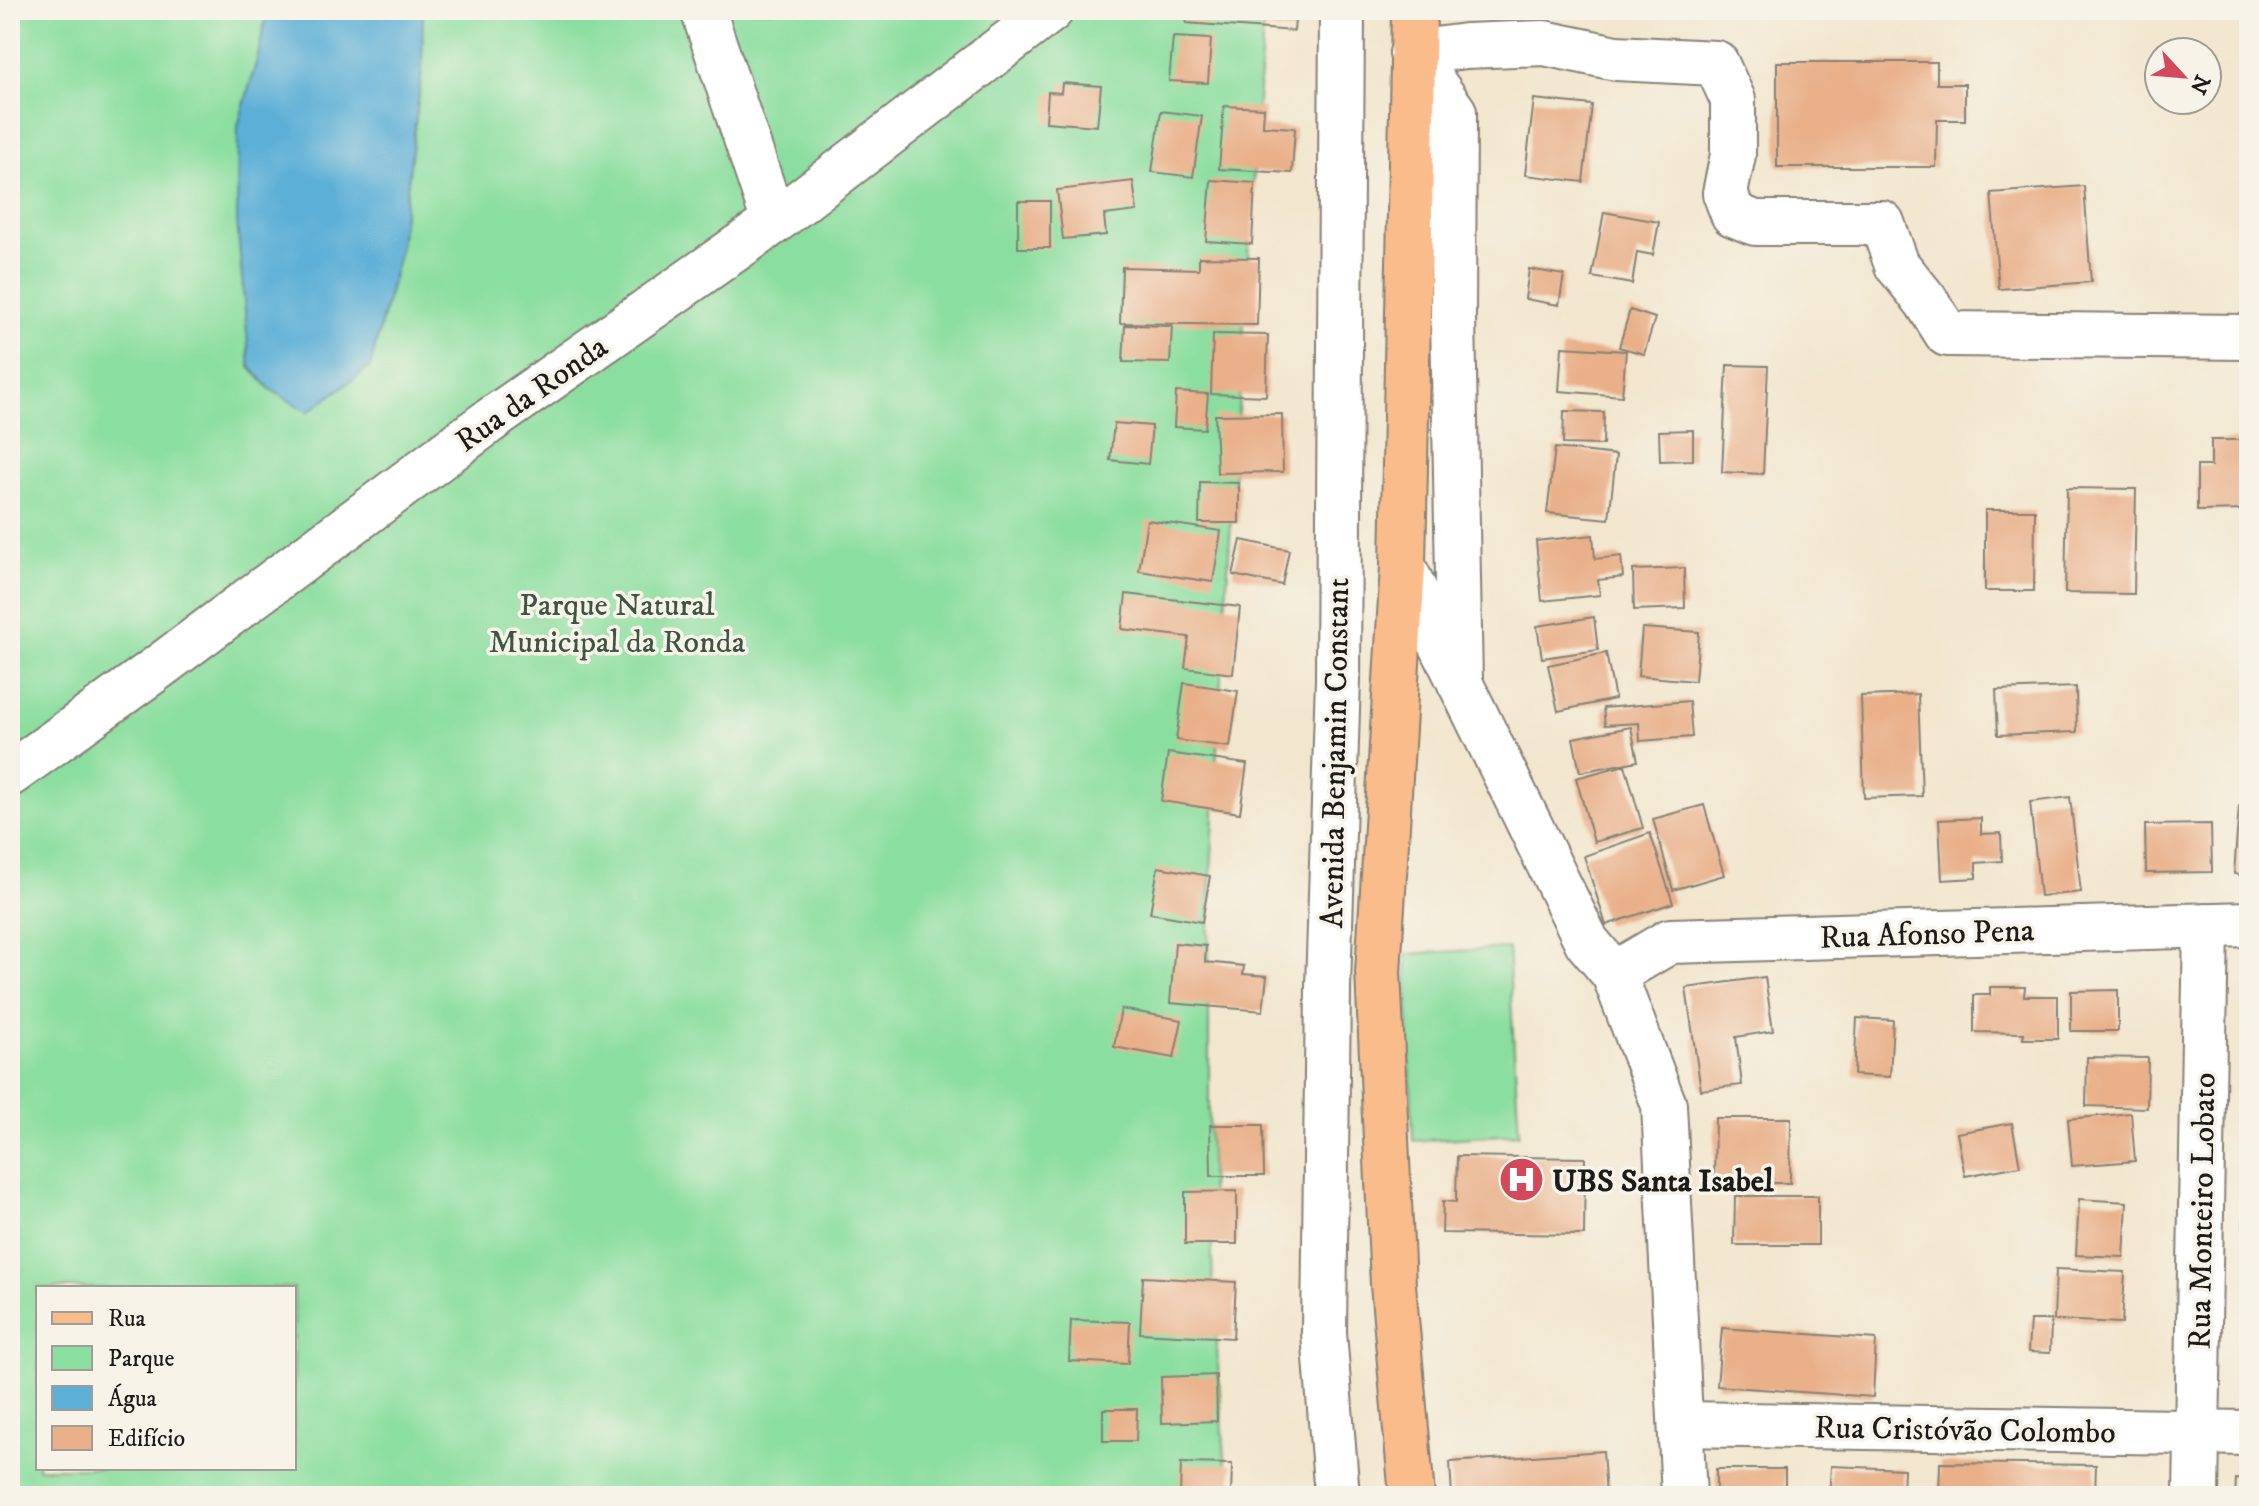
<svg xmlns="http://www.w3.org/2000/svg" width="2259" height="1506" viewBox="0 0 2259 1506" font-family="'IM FELL DW Pica',serif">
<rect width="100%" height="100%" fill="#f7f3e8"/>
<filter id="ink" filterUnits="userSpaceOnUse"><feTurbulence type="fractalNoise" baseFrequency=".0125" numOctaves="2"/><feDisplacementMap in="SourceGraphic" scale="16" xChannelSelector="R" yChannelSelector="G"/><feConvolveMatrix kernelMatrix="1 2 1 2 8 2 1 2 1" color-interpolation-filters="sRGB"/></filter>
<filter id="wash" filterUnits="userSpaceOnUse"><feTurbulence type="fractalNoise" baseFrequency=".006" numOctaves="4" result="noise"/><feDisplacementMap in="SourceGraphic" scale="32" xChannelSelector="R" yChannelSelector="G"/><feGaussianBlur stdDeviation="1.8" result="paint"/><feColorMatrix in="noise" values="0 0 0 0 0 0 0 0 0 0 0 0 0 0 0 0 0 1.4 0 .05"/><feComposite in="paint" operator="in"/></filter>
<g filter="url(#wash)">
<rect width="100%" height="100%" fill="#f2e6ce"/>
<g fill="#8ade9f" stroke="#537d5e" stroke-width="2" fill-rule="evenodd">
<path d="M10,10H1264L1219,709L1209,920V1117L1213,1300L1228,1496H10ZM38,1288H294V1468H38Z"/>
<path d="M1508,948L1519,1134L1413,1141L1406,954Z"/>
</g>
<path fill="#5cafd7" stroke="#3c667a" stroke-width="2" d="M267,10H423L422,70L399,254L370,367L308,412L270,389L250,367L237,222L238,126L258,56Z"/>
<g id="blocks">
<g fill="#e9b08a">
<path d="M1187,10H1296L1294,31L1186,23Z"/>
<path d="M1173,37L1211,39L1208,83L1169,81Z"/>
<path d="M1777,62H1937V84H1965V120H1937L1936,167H1777Z"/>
<path d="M1062,83L1101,86L1097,126L1046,122L1048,92L1061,93Z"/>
<path d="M1534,99L1592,105L1583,182L1525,175Z"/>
<path d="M1224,106L1264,108L1263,126L1295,128L1292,173L1219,169Z"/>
<path d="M1161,111L1202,116L1193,177L1152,172Z"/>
<path d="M1211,180L1255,183L1252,244L1206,241Z"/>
<path d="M1133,181L1137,211L1104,215L1106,235L1063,239L1057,190Z"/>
<path d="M2084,186L2091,282L1999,289L1991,193Z"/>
<rect x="1018" y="201" width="32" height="47"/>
<path d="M1604,212L1659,222L1653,255L1637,252L1632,284L1592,277Z"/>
<path d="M1199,257L1259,258L1257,325L1120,323L1122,267L1199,269Z"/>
<path d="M1529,269L1564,275L1559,305L1525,299Z"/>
<path d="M1630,310L1655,318L1644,354L1619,347Z"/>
<path d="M1125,325L1172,326L1170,363L1123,362Z"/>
<path d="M1213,334L1268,335L1266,396L1211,394Z"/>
<path d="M1562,347L1626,351L1622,396L1559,391Z"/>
<path d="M1727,365L1768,366L1763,474L1722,472Z"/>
<path d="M1176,392L1208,394L1205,429L1174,427Z"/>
<path d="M1564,411L1604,412L1603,445L1563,444Z"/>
<path d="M1282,414L1283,472L1217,473L1215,415Z"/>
<path d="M1114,423L1152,426L1148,464L1110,460Z"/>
<path d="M1693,430V460L1660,461L1659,431Z"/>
<path d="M2211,440H2240L2241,449H2249V510L2197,511V466H2211Z"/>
<path d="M1555,448L1616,455L1609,519L1547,513Z"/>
<path d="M1200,482L1239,483V523H1199Z"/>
<path d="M2067,488L2136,489L2134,594L2065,593Z"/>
<path d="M1985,510H2035L2034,591H1985Z"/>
<path d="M1147,520L1221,531L1213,582L1139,571Z"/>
<path d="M1593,535L1595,559L1621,556L1623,577L1598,580L1600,595L1542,601L1536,541Z"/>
<path d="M1241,540L1289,550L1282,585L1233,575Z"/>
<path d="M1684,568L1685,608L1634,610L1633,570Z"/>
<path d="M1126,594L1240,607L1233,674L1185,668L1189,637L1122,629Z"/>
<path d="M1594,617L1598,650L1542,658L1537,626Z"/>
<path d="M1642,628L1699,632L1695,681L1638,676Z"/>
<path d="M1606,653L1615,699L1558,711L1548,665Z"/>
<path d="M1184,683L1238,691L1230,747L1176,740Z"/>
<path d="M2076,687L2077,732L1998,735L1996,690Z"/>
<path d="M1918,694L1922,796L1864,798L1861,696Z"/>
<path d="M1689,701L1692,737L1640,741L1639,723L1605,725L1603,708Z"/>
<path d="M1631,727L1638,761L1580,772L1573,738Z"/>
<path d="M1168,753L1247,764L1240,813L1161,801Z"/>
<path d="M1625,765L1643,828L1594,842L1576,778Z"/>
<path d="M2070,797L2081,892L2040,896L2030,802Z"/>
<path d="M1704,805L1724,875L1673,890L1653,819Z"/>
<path d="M2239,806L2249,807V876L2234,874Z"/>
<path d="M1981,818V834L2001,833L2002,861L1976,863V878L1942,880L1939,820Z"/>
<path d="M2211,824L2212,872L2146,873L2145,825Z"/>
<path d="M1650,833L1673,903L1606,925L1584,856Z"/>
<path d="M1158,867L1210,876L1202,922L1150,913Z"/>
<path d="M1175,943L1206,946L1205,962L1244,966L1243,974L1267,976L1263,1011L1170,1003Z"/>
<path d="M1765,977L1773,1031L1736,1037L1742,1085L1701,1090L1686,988Z"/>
<path d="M1990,987H2025L2024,996H2058V1039H2023L2024,1033L1974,1032V995H1990Z"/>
<path d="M2118,990V1031H2071V991Z"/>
<path d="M1121,1009L1182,1020L1174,1058L1114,1047Z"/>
<path d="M1857,1018L1893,1020L1890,1077L1854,1075Z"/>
<path d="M2087,1057L2148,1058L2147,1108L2086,1106Z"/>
<path d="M2131,1113L2135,1161L2072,1166L2068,1119Z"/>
<path d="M1715,1118H1791L1790,1183H1714Z"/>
<path d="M2012,1123L2020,1166L1965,1176L1957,1133Z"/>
<path d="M1210,1125H1263L1264,1176H1211Z"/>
<path d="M1457,1156L1585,1158L1584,1235L1442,1233L1443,1201L1456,1202Z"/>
<path d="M2245,1186H2249V1241H2243Z"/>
<path d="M1237,1191V1244H1185V1192Z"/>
<path d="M1735,1196H1818V1245H1734Z"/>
<path d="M2079,1199L2127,1202L2124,1257L2076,1255Z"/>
<path d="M2056,1269L2125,1272L2122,1323L2054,1320Z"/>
<path d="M1143,1277L1236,1282L1233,1338L1140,1333Z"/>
<path d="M1071,1320L1130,1322L1128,1364L1069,1361Z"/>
<path d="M2030,1320H2051L2050,1353L2028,1352Z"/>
<path d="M1722,1328L1876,1339L1873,1397L1717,1386Z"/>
<path d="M1216,1375L1217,1421L1162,1423L1161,1377Z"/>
<path d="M1103,1409H1137L1136,1441H1103Z"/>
<path d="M1603,1451L1606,1496H1452L1450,1462Z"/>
<path d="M1181,1463L1232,1464L1231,1496H1180Z"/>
<path d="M1940,1463L2096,1465L2095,1496H1939Z"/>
<path d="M1831,1466L1904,1469L1903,1496H1829Z"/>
<rect x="1716" y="1469" width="69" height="27"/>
<path d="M2236,1479L2249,1480V1496H2235Z"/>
</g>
</g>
</g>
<g filter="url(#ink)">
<use href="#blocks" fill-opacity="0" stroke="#878175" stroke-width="2"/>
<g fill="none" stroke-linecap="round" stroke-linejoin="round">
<defs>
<g id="minor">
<path d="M703,10L774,222"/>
<path d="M1403,566L1587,942L1614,974L1664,1105L1684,1496"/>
<path d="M1460,683L1453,317L1454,112L1412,53L1466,46L1544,43L1616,58L1716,63L1733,100V155L1725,193L1733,214L1755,223H1882L1897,265L1926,301L1947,334L2249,337"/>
<path d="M10,774L152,672L488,422L774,222L1051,10"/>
<path d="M1614,974L1670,941L2249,924"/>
<path d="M1681,1424L2249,1433"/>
<path d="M1337,1496L1324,1333L1328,987L1338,679L1342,10"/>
<path d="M2196,1496L2206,925"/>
</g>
<path id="major" d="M1412,1496L1393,1285L1378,972L1403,566L1414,10"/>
</defs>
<use href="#minor" stroke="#878175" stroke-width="48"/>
<use href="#major" stroke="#878175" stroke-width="48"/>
<use href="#minor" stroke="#fff" stroke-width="44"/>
<use href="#major" stroke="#fabc8b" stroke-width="44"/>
</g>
</g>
<defs>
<symbol id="hospital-disc" viewBox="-11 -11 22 22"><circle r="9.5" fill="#d1495b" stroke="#f7f3e8"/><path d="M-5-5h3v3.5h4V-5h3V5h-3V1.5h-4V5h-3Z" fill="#fff"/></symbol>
</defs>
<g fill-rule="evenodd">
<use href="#hospital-disc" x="1496" y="1154" width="51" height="51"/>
</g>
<g text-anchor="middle" stroke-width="7" stroke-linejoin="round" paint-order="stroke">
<g font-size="32" fill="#1c1c1c" stroke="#f7f3e8">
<text transform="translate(531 393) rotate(-35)" y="11">Rua da Ronda</text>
<text transform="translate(1334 753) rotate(-89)" y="11">Avenida Benjamin Constant</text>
<text transform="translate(1927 933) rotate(-2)" y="11">Rua Afonso Pena</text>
<text transform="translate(2201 1211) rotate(-89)" y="11">Rua Monteiro Lobato</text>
<text transform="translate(1965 1429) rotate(1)" y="11">Rua Cristóvão Colombo</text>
</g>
<g font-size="32" fill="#3d5643" stroke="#f7f3e8">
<text x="617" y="615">Parque Natural<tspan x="617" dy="37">Municipal da Ronda</tspan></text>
</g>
<g font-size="32" font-weight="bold" fill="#1c1c1c" stroke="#f7f3e8" text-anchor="start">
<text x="1552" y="1191">UBS Santa Isabel</text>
</g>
</g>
<rect width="2259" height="1506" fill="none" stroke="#f7f3e8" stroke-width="40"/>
<rect x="36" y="1286" width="260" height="184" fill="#f7f3e8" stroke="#9f9d96" stroke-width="2"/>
<rect x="52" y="1312" width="40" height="12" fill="#fabc8b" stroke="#9f9d96" stroke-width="2"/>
<text x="108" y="1326" font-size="24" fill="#1c1c1c">Rua</text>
<rect x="52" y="1346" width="40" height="24" fill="#8ade9f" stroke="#9f9d96" stroke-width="2"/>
<text x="108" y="1366" font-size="24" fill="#1c1c1c">Parque</text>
<rect x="52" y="1386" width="40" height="24" fill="#5cafd7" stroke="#9f9d96" stroke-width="2"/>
<text x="108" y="1406" font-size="24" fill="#1c1c1c">Água</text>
<rect x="52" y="1426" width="40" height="24" fill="#e9b08a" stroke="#9f9d96" stroke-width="2"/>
<text x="108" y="1446" font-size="24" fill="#1c1c1c">Edifício</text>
<g transform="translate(2183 76) rotate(116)"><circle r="38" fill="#f7f3e8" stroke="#9f9d96" stroke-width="2"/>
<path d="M0-6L14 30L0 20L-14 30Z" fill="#d1495b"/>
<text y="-12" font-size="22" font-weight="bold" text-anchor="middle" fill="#1c1c1c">N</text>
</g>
</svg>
